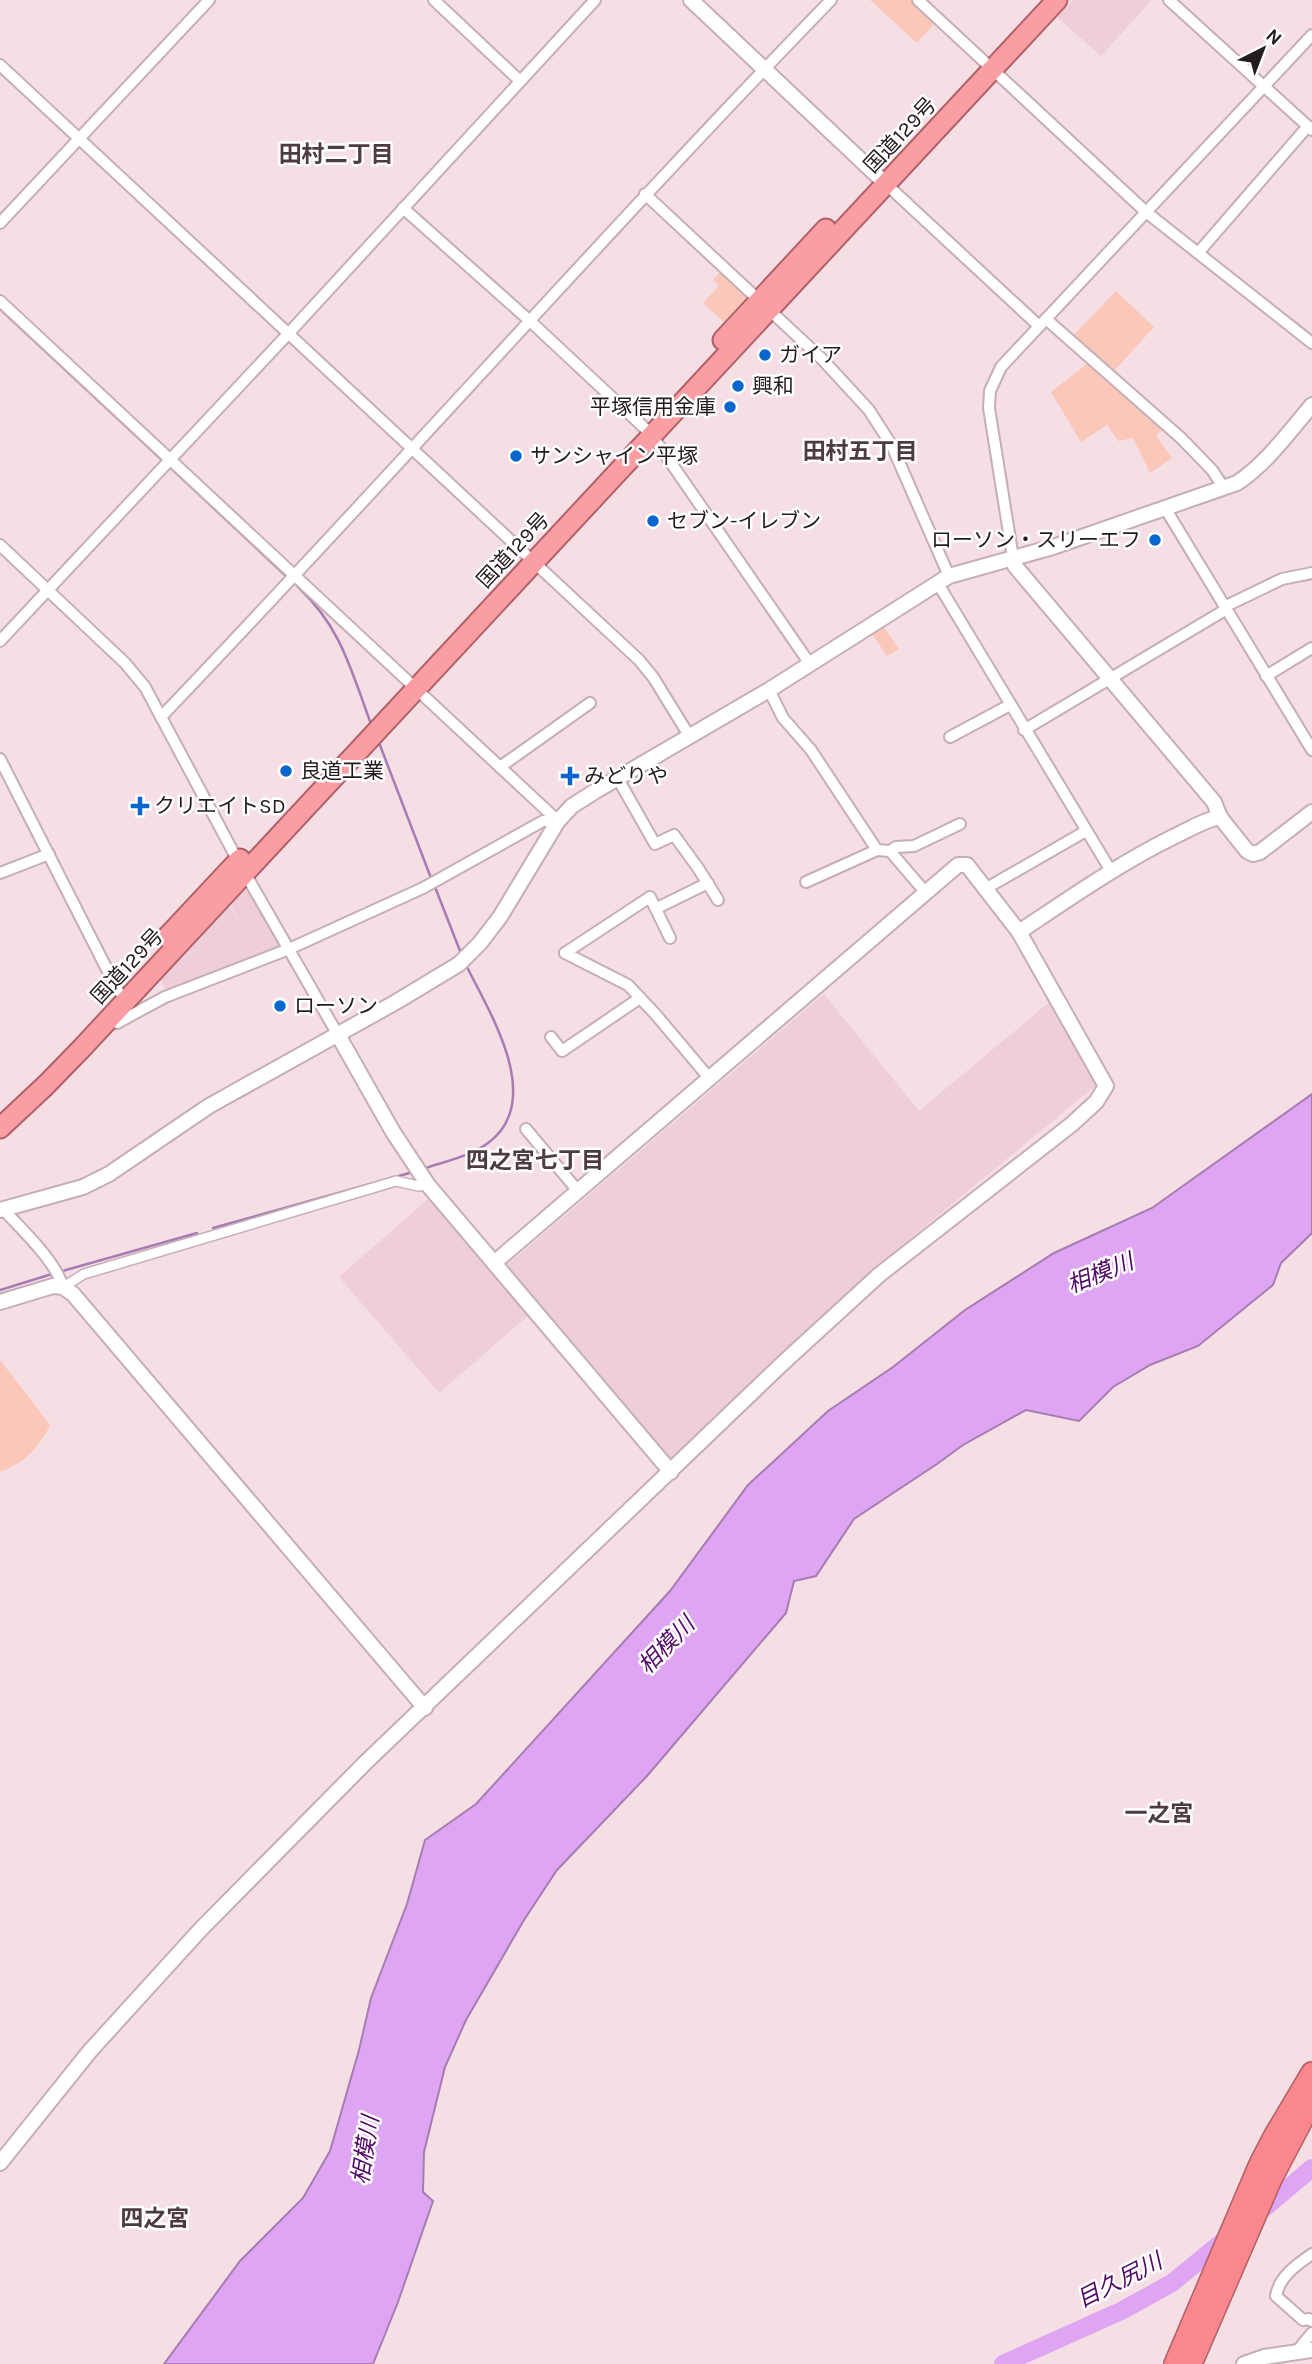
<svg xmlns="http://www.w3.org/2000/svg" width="1312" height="2364" viewBox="0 0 1312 2364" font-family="Karla,'Noto Sans JP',sans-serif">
<rect width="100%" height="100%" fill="#f6dee5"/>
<g fill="#eeced8">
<path d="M1073,0H1152L1101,56L1057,17Z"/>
<path d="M248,885L281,944L280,947L258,958L256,954L167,993L160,979L228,904L240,924L230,904Z"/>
<path d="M824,994L919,1111L1053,999L1099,1083L872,1270L671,1463L507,1265Z"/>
<path d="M429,1198L529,1315L439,1393L339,1277Z"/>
</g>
<g fill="#fac7b9">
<path d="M870,0H912L936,22L917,43Z"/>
<path d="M720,272L747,297L724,322L703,303L719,286L713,280Z"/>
<path d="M1116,291L1154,327L1113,372L1073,336Z"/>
<path d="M1091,361L1165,427L1156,436L1172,458L1150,473L1133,438L1118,441L1107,425L1081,442L1051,392Z"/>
<path d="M882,624L899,649L887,656L871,632Z"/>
<path d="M0,1360L50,1425C39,1448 24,1463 0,1472Z"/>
</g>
<path fill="#dda5f2" stroke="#a67cb2" stroke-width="2" d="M1312,1094V1233L1281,1263L1273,1285L1198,1346L1150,1365L1113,1387L1079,1421L1026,1410L963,1445L937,1464L854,1519L816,1576L794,1581L786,1613L647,1776L557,1870L524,1920L466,2020L445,2067L424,2152L423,2192L433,2201L398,2302L373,2364H164L240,2261L303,2198L330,2151L359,2050L371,1998L407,1904L425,1840L476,1804L670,1591L748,1485L828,1411L893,1367L965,1310L1054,1253L1152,1208Z"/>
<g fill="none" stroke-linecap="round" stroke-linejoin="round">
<g stroke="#a67cb2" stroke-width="2.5">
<path d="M0,309L161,459"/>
<path d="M172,469L287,577"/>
<path d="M298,587C341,627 351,670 371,724"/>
<path d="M378,740L431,878"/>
<path d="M435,887L462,956"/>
<path d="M423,1169C443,1162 471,1156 488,1143C546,1100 489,1012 466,965"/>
<path d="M213,1228L413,1172"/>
<path d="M59,1272L197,1233"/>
<path d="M0,1290L52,1274"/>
</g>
<g stroke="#dda5f2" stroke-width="18">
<path d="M1256,2215L1312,2168"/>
<path d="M1003,2364L1121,2311L1172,2283L1228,2237"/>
</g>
<defs>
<path id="pedestrian" d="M63,1287L84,1274L396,1181L418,1186L428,1185"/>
<g id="minor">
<path d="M434,0L520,81"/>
<path d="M918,0L1146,212L1312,343"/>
<path d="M1169,0L1312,130"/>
<path d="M0,65L639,660L653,677L690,737"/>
<path d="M886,184L1039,326"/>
<path d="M645,194L822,359L869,410L892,446L949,576"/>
<path d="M403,208L530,321L651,434L810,664"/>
<path d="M0,223L209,0"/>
<path d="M1198,253L1308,126"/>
<path d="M0,301L558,821"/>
<path d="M1046,319L1181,438L1212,470L1224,488"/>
<path d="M1165,508L1312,750"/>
<path d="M0,545L125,663L145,687L238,861L338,1035"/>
<path d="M1013,558L989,408L990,391L1001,367L1312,35"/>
<path d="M937,582L1111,871"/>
<path d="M1224,607L1282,579L1312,573"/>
<path d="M0,641L288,334L595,0"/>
<path d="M1266,676L1312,648"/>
<path d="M769,690L783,718L811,750L877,850L890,851L896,847L914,846L960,824"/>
<path d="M161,717C387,481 603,235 831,0"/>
<path d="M1024,730L1225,610"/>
<path d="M950,737L1010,705"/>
<path d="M0,759L118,991"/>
<path d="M500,767L590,703"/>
<path d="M618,779L655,844L674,835L698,868L718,900"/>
<path d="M890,851L926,893"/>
<path d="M0,873L49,854"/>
<path d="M806,882L877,850"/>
<path d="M985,889L1086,831"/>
<path d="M657,908L708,883"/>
<path d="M565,953L628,985L657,1016L710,1079"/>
<path d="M565,953L650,897L670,938"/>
<path d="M111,1017L117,1023L165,997L289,949L423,888L543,821H558"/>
<path d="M551,1037L562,1051L640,998"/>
<path d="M526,1129L578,1191"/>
<path d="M3,1209C22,1230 55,1260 63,1287"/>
<path d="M1312,2254C1296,2265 1279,2277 1276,2296L1303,2320L1309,2319L1312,2321"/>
<path d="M1298,2350L1312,2333"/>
</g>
<g id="tertiary">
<path d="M691,0L886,184"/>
<path d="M1013,558L1015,566L1214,802L1220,817"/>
<path d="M1019,932C1070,898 1120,863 1175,836C1190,829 1204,820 1220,817L1247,851L1253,854L1260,852L1312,812"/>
<path d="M338,1035L393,1132L428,1185L671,1472"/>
<path d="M0,1210L83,1187L109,1174L209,1106L396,1002L459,964L480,943L500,917L558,821L572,806L594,792L769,690L949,576L1053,547L1237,483C1267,463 1289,432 1312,405"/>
<path d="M0,1302L53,1286L63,1287L73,1294L425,1708"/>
<path d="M0,2163L90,2051L201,1929L366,1762L783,1363L879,1275L1072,1124L1096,1102L1106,1086L1019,932L967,865H958L494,1263"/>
<path d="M1244,2364L1264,2357L1312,2350"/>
</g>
<g id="trunk">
<path d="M723,340L826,229"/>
<path d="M167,937L240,859"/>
<path d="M0,1128L46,1085L82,1048L1057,0"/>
</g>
<g id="motorway">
<path d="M1175,2364L1260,2164L1274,2137L1312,2073"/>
<path d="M1191,2364L1271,2179L1312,2101"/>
</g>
</defs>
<use href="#pedestrian" stroke="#c5aeb5" stroke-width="12"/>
<use href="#minor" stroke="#c5aeb5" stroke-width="14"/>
<use href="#tertiary" stroke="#c5aeb5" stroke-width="18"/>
<use href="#trunk" stroke="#af6167" stroke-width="23"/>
<use href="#motorway" stroke="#af6167" stroke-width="24"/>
<use href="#pedestrian" stroke="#fff" stroke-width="9"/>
<use href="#minor" stroke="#fff" stroke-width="10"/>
<use href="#tertiary" stroke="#fff" stroke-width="14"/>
<use href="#trunk" stroke="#fb9ea4" stroke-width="19"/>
<use href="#motorway" stroke="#fa868e" stroke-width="21"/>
</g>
<g fill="#0a66cf" stroke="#fff" stroke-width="2.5">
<circle cx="765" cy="355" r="7"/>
<circle cx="738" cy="386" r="7"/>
<circle cx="730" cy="407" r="7"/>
<circle cx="516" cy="456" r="7"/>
<circle cx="653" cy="521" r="7"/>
<circle cx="1155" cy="540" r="7"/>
<circle cx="286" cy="771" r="7"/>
<path d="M566.5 765.5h7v7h7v7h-7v7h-7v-7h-7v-7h7z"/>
<path d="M136.5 795.5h7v7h7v7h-7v7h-7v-7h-7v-7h7z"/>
<circle cx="280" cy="1006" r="7"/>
</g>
<g text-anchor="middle" stroke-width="5" stroke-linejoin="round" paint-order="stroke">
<g font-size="21" fill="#241b1e" stroke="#fff">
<text transform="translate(900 135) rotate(-47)" y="7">国道129号</text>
<text transform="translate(513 550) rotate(-47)" y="7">国道129号</text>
<text transform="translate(127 966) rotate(-47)" y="7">国道129号</text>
</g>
<g font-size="21" fill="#241b1e" stroke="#fff" text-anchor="start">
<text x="779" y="362">ガイア</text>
<text x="752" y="393">興和</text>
<text x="716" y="414" text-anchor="end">平塚信用金庫</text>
<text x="530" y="463">サンシャイン平塚</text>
<text x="667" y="528">セブン-イレブン</text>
<text x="1141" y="547" text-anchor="end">ローソン・スリーエフ</text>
<text x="300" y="778">良道工業</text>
<text x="584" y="783">みどりや</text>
<text x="154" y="813">クリエイトSD</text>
<text x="294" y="1013">ローソン</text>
</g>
<g font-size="23" font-weight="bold" fill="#4e3b41" stroke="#fff">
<text x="336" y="162">田村二丁目</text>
<text x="860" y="459">田村五丁目</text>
<text x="535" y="1168">四之宮七丁目</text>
<text x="1159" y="1821">一之宮</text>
<text x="155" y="2226">四之宮</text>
</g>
<g font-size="23" font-style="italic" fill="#520867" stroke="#fff">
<text transform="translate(1100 1273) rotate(-22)" y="8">相模川</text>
<text transform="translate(666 1645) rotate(-46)" y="8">相模川</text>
<text transform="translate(365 2150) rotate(-81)" y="8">相模川</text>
<text transform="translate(1119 2280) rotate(-27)" y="8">目久尻川</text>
</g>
</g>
<g transform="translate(1263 49) rotate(42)" stroke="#ffffff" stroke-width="5" paint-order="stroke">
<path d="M0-5L12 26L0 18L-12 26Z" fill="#241b1e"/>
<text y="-10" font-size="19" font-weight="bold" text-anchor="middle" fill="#241b1e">N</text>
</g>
</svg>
